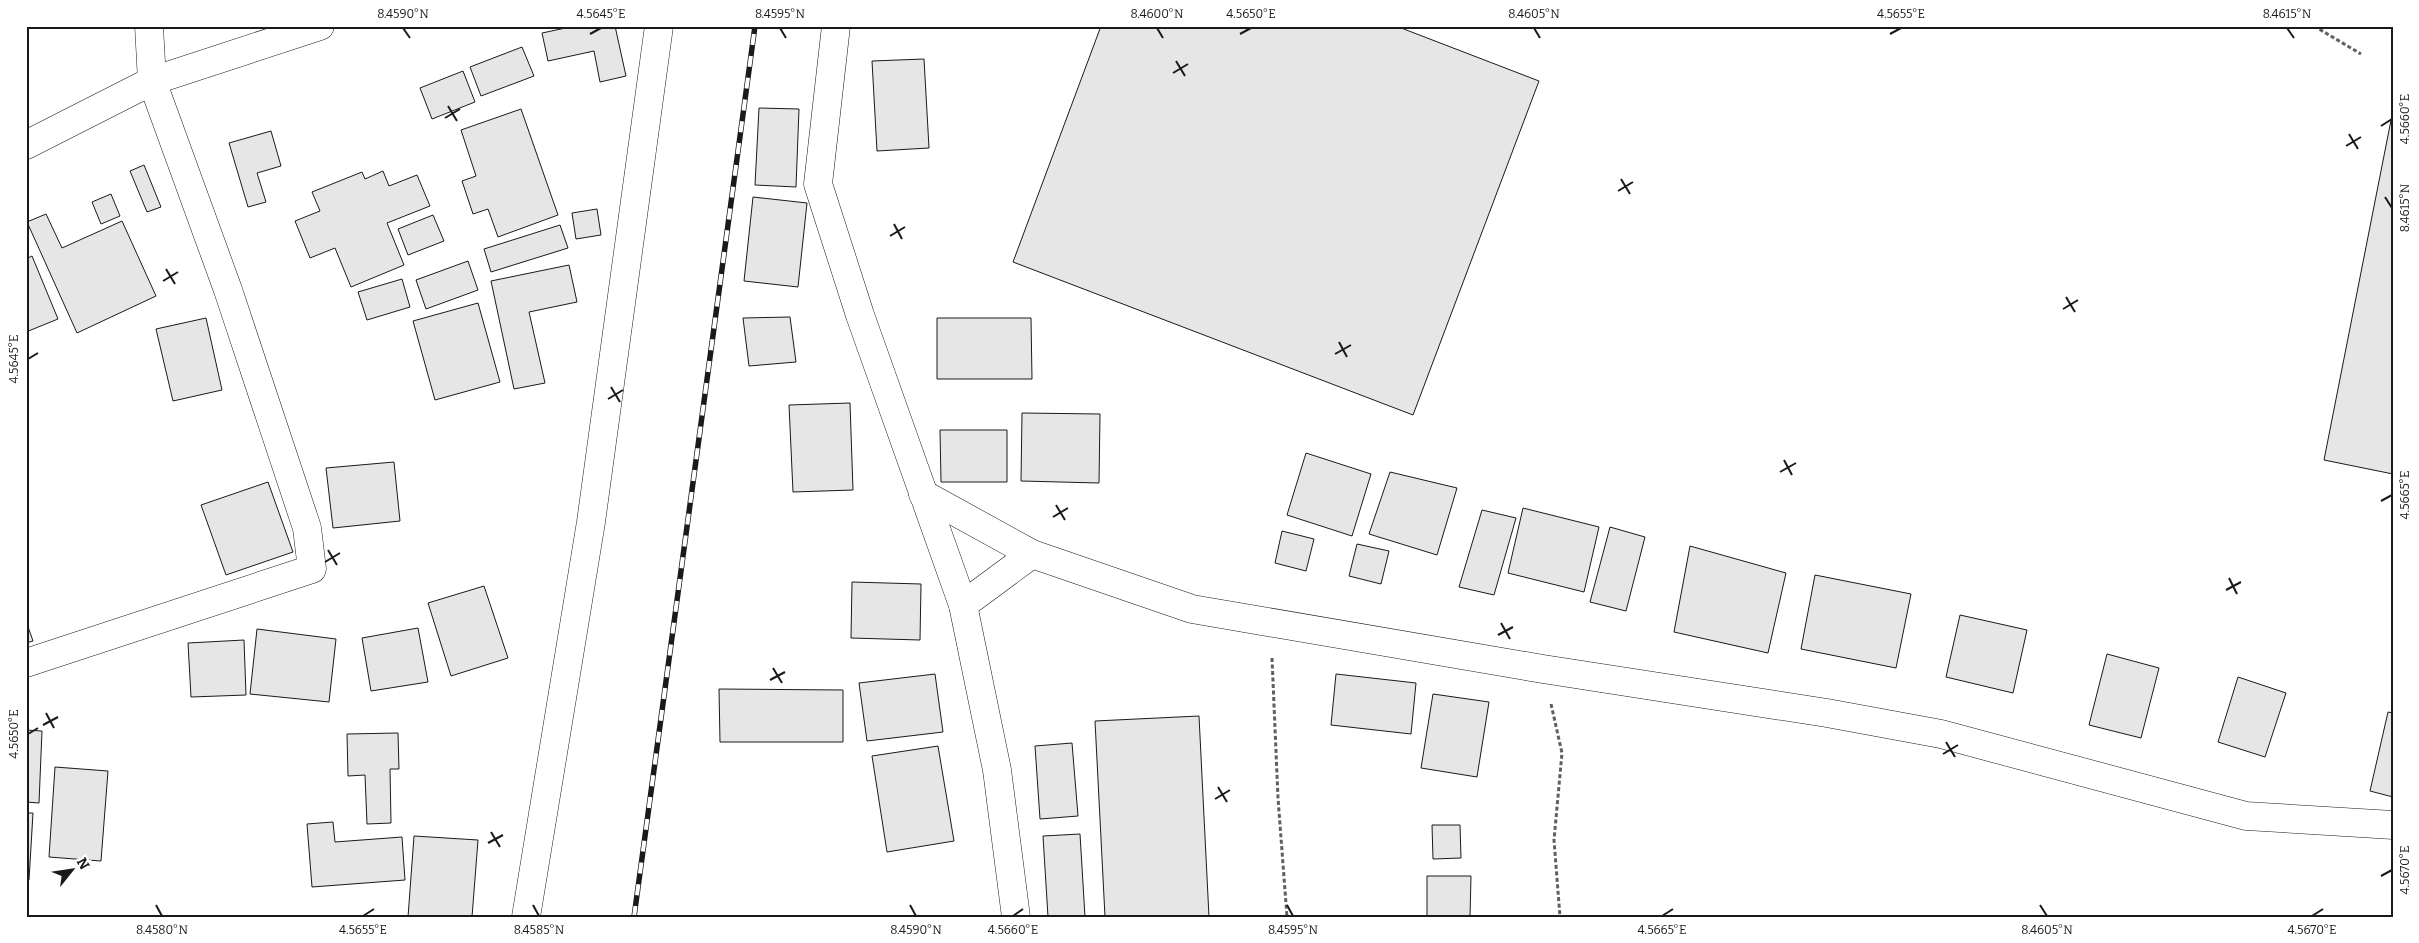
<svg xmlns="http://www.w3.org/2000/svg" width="2419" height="943" viewBox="0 0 2419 943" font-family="Bitter,serif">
<rect width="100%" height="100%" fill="#fff"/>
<g fill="#e6e6e6" stroke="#1a1a1a">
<path d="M575,26H615L626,76L600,82L594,51L548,61L542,33Z"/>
<path d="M1101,26H1396L1539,81L1413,415L1013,262Z"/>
<path d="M522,47L534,76L481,96L470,67Z"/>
<path d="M924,59L929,148L877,151L872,61Z"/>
<path d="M463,71L475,102L432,119L420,88Z"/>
<path d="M759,108L799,109L796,187L755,185Z"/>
<path d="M521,109L558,215L498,237L488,209L473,214L462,181L476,176L461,130Z"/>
<path d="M2393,110V474L2324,460Z"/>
<path d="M271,131L281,166L257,173L266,202L248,207L229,143Z"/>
<path d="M144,165L161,207L147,212L130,171Z"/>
<path d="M383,171L389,186L417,175L430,206L387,223L404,265L351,287L335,248L310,258L295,221L320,211L312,192L362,172L365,179Z"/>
<path d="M111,194L120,216L101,224L92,202Z"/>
<path d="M753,197L807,203L798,287L744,281Z"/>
<path d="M597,209L601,235L576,239L572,213Z"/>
<path d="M46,214L62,248L122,221L156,296L77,333L27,222Z"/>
<path d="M433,215L444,241L408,255L398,229Z"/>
<path d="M560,225L568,248L491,272L484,249Z"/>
<path d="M32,256L58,319L26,332V259Z"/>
<path d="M468,261L478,290L426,309L416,280Z"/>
<path d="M569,265L577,302L529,312L545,383L514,389L491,281Z"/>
<path d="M402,279L410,307L367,320L358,292Z"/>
<path d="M478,303L500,382L435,400L413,321Z"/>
<path d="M790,317L796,362L749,366L743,318Z"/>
<path d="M206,318L222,390L173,401L156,329Z"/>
<path d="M937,318H1031L1032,379H937Z"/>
<path d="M850,403L853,490L793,492L789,405Z"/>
<path d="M1022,413L1100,414L1099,483L1021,481Z"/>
<path d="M940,430H1007V482H941Z"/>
<path d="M1306,453L1371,474L1352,536L1287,515Z"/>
<path d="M394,462L400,521L333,528L326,468Z"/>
<path d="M1390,472L1457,488L1437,555L1369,534Z"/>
<path d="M268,482L293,552L226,575L201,505Z"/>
<path d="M1523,508L1599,527L1584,592L1508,573Z"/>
<path d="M1482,510L1516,518L1494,595L1459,587Z"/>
<path d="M1610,527L1645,537L1626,611L1590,602Z"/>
<path d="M1282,531L1314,539L1306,571L1275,563Z"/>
<path d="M1357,544L1389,551L1381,584L1349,576Z"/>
<path d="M1690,546L1786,573L1768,653L1674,632Z"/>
<path d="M1815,575L1911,594L1896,668L1801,649Z"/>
<path d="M852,582L921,584L920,640L851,638Z"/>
<path d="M484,586L508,658L451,676L428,603Z"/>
<path d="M1960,615L2027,630L2013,693L1946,677Z"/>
<path d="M26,621L33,641L26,643Z"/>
<path d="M418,628L428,682L371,691L362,638Z"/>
<path d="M257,629L336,639L329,702L250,694Z"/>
<path d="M244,640L246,695L191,697L188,643Z"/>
<path d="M2107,654L2159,668L2141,738L2089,725Z"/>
<path d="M935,674L943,732L867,741L859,683Z"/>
<path d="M1336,674L1416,683L1411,734L1331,725Z"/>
<path d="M2238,677L2286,693L2265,757L2218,742Z"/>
<path d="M719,689L843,690V742H720Z"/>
<path d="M1433,694L1489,702L1477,777L1421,768Z"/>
<path d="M2388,712L2393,713V797L2370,791Z"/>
<path d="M1199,716L1209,917H1105L1095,721Z"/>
<path d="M26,730L42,731L39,803L26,802Z"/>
<path d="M398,733L399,769H390L391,823L367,824L365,775L348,776L347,734Z"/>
<path d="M1072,743L1078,816L1040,819L1035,746Z"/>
<path d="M938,746L954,841L887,852L872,756Z"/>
<path d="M55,767L108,771L101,861L49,857Z"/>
<path d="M26,813H33L29,880L26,879Z"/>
<path d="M333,822L335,842L402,837L405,880L312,887L307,824Z"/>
<path d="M1432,825H1460L1461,858L1433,859Z"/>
<path d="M1080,834L1085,917H1048L1043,836Z"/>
<path d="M414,836L478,840L472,917H408Z"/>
<path d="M1427,876H1471L1470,917H1427Z"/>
</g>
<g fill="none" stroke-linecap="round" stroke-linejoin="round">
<defs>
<g id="minor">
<path d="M836,26L818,184L860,315L963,605L997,770L1016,917"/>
<path d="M26,145L152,81L320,26"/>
<path d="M923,494L1032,554L1192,609L1543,669L1827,713L1941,734L2246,816L2393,825"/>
<path d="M963,605L1032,554"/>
<path d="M26,663L312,569L307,528L228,290L152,81L149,26"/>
<path d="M526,917L591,522L659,26"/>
</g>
</defs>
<use href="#minor" stroke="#1a1a1a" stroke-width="29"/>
<g stroke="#5f5f5f" stroke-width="3" stroke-dasharray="4 2.5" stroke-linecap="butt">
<path d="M2314,26L2361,54"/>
<path d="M1272,658L1278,798L1287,917"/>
<path d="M1551,704L1562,753L1554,840L1560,917"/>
</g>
<use href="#minor" stroke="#fff" stroke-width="28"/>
<defs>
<path id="rail" d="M634,917L755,26"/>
</defs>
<use href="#rail" stroke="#1a1a1a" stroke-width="5.5"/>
<use href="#rail" stroke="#fff" stroke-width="4" stroke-dasharray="11" stroke-linecap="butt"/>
</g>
<path fill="none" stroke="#1a1a1a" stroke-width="2" d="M403,28L410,38M780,28L786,38M1157,28L1163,38M1534,28L1540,38M2287,28L2294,38M590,34L601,28M1240,34L1251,28M1890,34L1901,28M1176,61L1185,76M1173,73L1188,64M448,106L457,121M445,118L460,109M2381,126L2392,119M2349,134L2358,149M2346,146L2361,137M1621,179L1630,194M1618,191L1633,182M2385,197L2392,208M894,224L902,239M890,236L905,227M166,269L175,284M163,281L178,272M2066,297L2075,312M2063,309L2078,300M1339,342L1347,357M1335,354L1351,345M28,359L38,353M611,387L620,402M608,399L623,390M1784,460L1792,475M1780,472L1796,463M2381,501L2392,495M1056,505L1065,520M1053,517L1068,508M328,550L337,565M325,562L340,553M2229,578L2237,594M2226,590L2241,582M1501,623L1510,639M1498,635L1513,627M773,668L782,683M770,680L785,672M46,713L54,728M43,725L58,717M28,734L38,728M1946,742L1955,757M1943,754L1958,745M1218,787L1227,802M1215,799L1230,790M491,832L500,847M488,843L503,835M2381,876L2392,870M156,905L162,916M533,905L539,916M910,905L916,916M1287,905L1293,916M2040,905L2047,916M363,916L374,909M1013,916L1023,909M1662,916L1673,909M2312,916L2323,909"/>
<rect width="2419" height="943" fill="none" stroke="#ffffff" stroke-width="55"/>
<g transform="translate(72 870) rotate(60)" stroke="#ffffff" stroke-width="4" paint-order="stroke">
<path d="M0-4L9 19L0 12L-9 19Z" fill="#1a1a1a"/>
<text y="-8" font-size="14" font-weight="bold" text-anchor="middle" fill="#1a1a1a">N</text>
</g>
<rect x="28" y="28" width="2364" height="888" fill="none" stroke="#1a1a1a" stroke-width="2"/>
<g font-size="12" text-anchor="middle" fill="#1a1a1a">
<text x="403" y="18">8.4590°N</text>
<text x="601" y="18">4.5645°E</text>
<text x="780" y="18">8.4595°N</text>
<text x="1157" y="18">8.4600°N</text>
<text x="1251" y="18">4.5650°E</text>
<text x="1534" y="18">8.4605°N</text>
<text x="1901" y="18">4.5655°E</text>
<text x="2287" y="18">8.4615°N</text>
<text transform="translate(2405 119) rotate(-90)" y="4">4.5660°E</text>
<text transform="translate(2405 208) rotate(-90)" y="4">8.4615°N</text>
<text transform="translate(14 359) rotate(-90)" y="4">4.5645°E</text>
<text transform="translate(2405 495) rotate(-90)" y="4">4.5665°E</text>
<text transform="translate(14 734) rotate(-90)" y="4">4.5650°E</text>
<text transform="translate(2405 870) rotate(-90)" y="4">4.5670°E</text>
<text x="162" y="934">8.4580°N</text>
<text x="363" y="934">4.5655°E</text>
<text x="539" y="934">8.4585°N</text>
<text x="916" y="934">8.4590°N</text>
<text x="1013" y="934">4.5660°E</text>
<text x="1293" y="934">8.4595°N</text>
<text x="1662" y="934">4.5665°E</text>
<text x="2047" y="934">8.4605°N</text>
<text x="2312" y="934">4.5670°E</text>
</g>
</svg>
